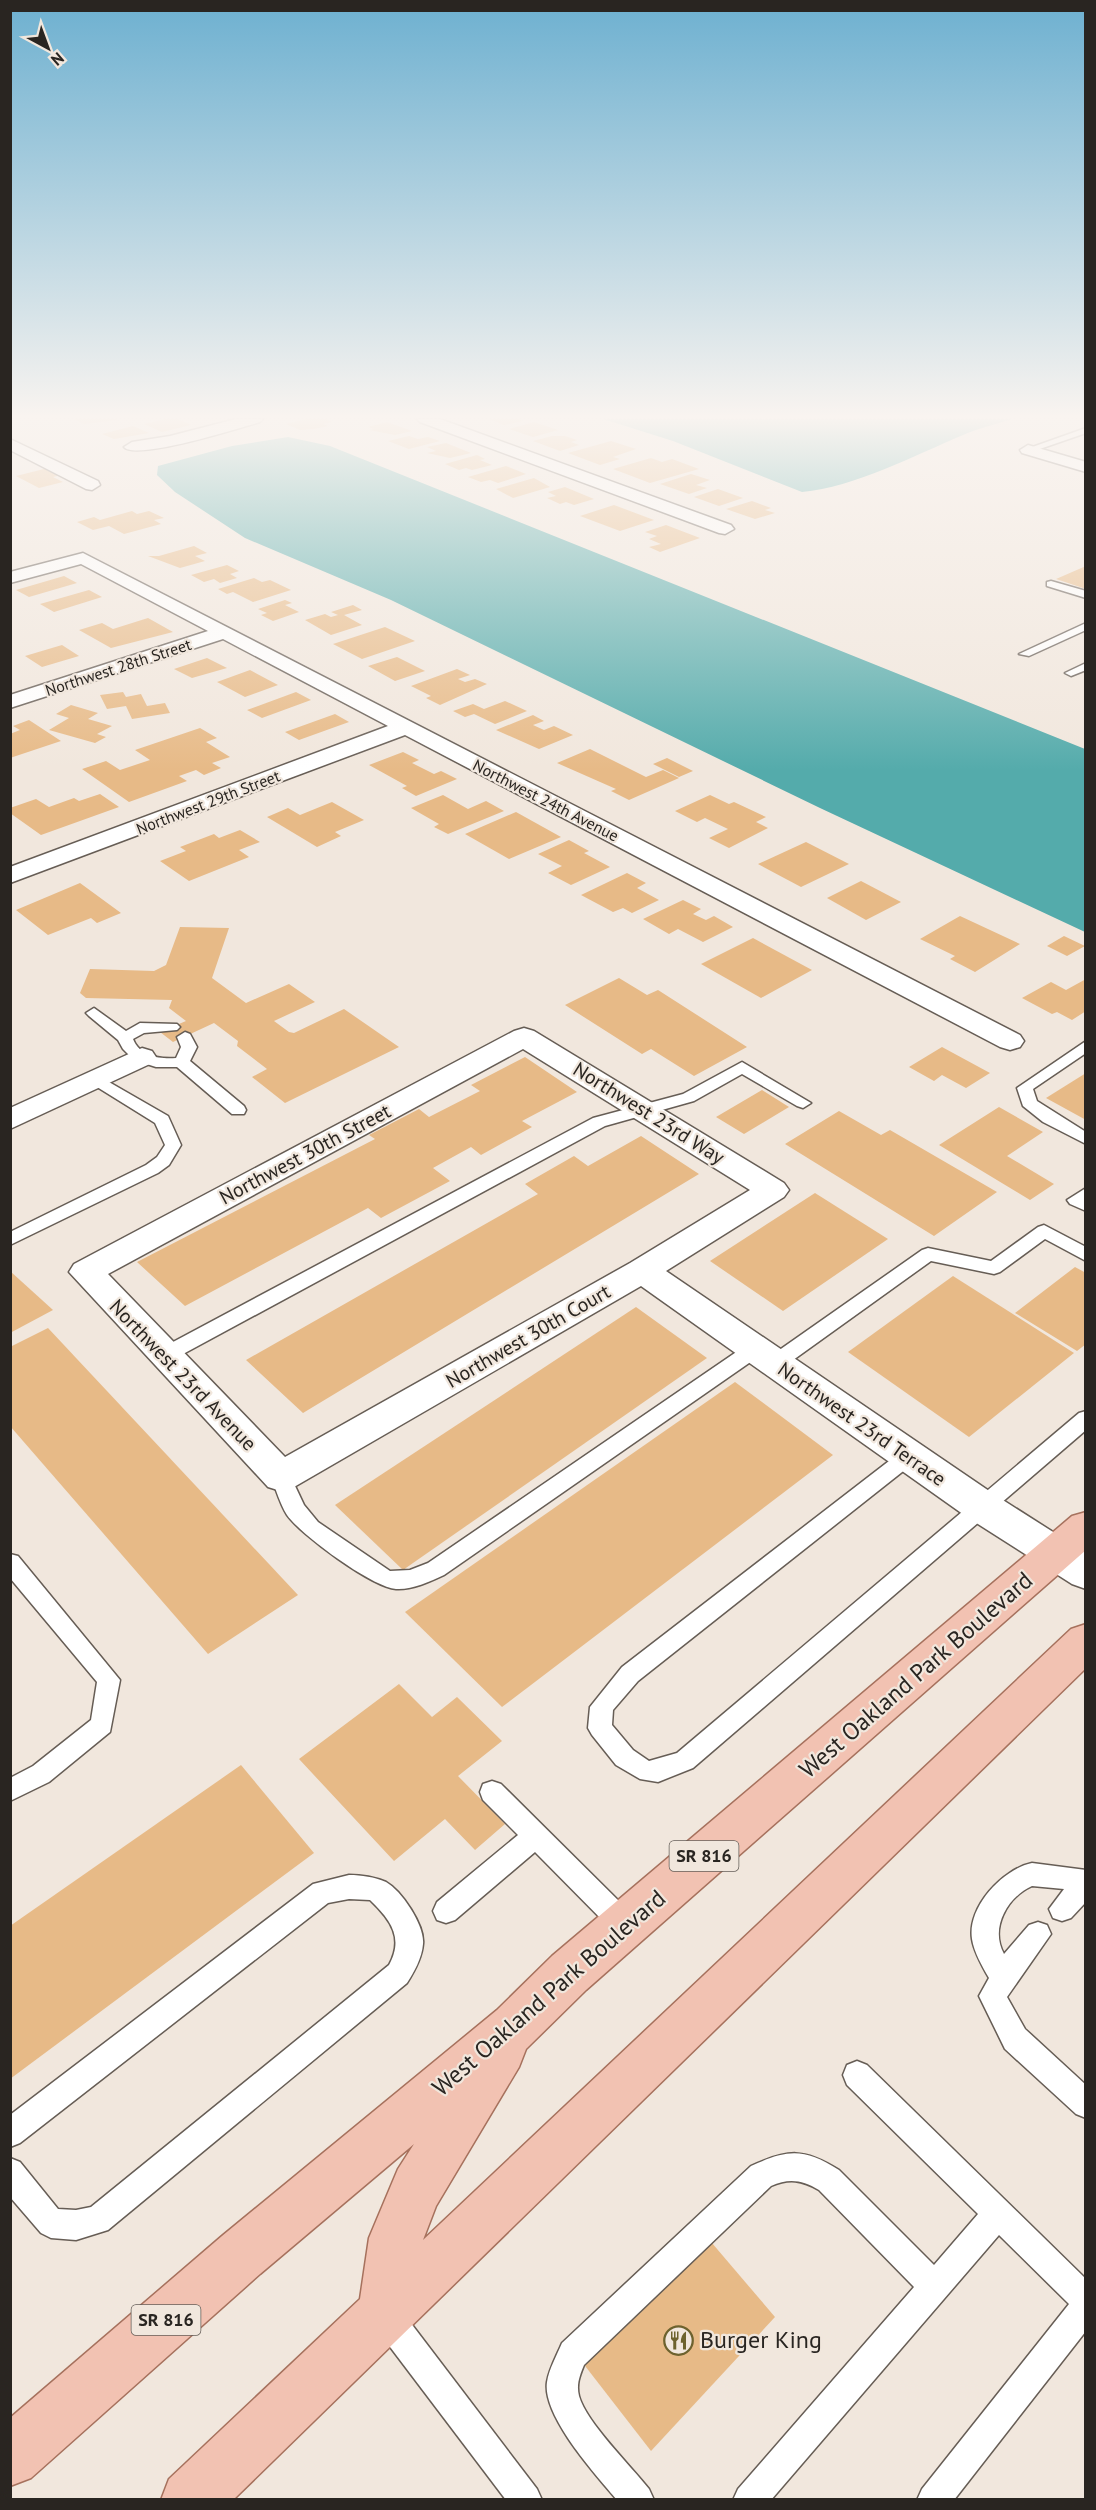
<svg xmlns="http://www.w3.org/2000/svg" width="1096" height="2510" viewBox="0 0 1096 2510" font-family="'PT Sans',sans-serif">
<rect width="100%" height="100%" fill="#f1e7dd"/>
<g fill="#54abab">
<path d="M603,419H1012C996,424 979,428 963,435C913,456 855,487 802,492L673,441Z"/>
<path d="M288,437L330,446L1085,749V932L820,808L391,600L245,538L175,492L157,475L158,466L232,446Z"/>
</g>
<g fill="#e7ba87">
<path d="M74,419H117V420L84,424Z"/>
<path d="M165,419H178L191,425L162,432L144,424Z"/>
<path d="M306,419H326L332,422L323,424L328,426L314,429L300,430L286,424Z"/>
<path d="M489,419H519L523,421L504,425Z"/>
<path d="M387,422L412,431L395,435L369,430L374,429L368,427Z"/>
<path d="M534,422L558,430L533,437L509,429Z"/>
<path d="M133,426L149,433L114,439L102,434Z"/>
<path d="M409,436L418,439L428,437L440,441L409,449L388,441Z"/>
<path d="M552,436H565L577,440L571,442L579,445L560,451L533,441Z"/>
<path d="M611,441L636,449L613,457L620,459L600,465L568,453Z"/>
<path d="M446,443L471,453L450,458L427,453L436,451L427,447Z"/>
<path d="M477,455L485,459L480,460L492,465L472,470L466,468L459,470L445,464Z"/>
<path d="M651,458L662,462L672,459L699,469L650,483L613,469Z"/>
<path d="M506,466L526,474L498,483L490,480L481,482L468,477Z"/>
<path d="M48,468L61,475L53,477L63,482L39,488L16,476Z"/>
<path d="M691,474L710,480L696,485L707,488L689,494L660,484Z"/>
<path d="M534,478L550,487L513,498L496,489Z"/>
<path d="M565,487L594,499L574,505L566,502L560,504L547,498L556,496L548,492Z"/>
<path d="M718,489L743,498L719,506L694,497Z"/>
<path d="M752,501L771,508L765,510L775,513L755,519L726,509Z"/>
<path d="M614,505L654,520L620,531L580,516Z"/>
<path d="M132,511L137,514L149,511L164,518L154,520L161,524L124,534L109,526L93,530L77,522L94,517L100,520Z"/>
<path d="M666,525L700,538L660,552L649,547L661,544L649,539L657,536L645,532Z"/>
<path d="M194,546L207,553L195,556L205,561L180,568L148,556H159Z"/>
<path d="M227,565L239,571L230,574L237,578L220,583L214,579L204,582L191,575Z"/>
<path d="M1086,566V589L1056,579Z"/>
<path d="M64,576L77,583L29,597L16,590Z"/>
<path d="M254,578L262,582L270,580L291,590L253,602L233,592L227,594L218,589Z"/>
<path d="M89,590L102,597L54,612L40,604Z"/>
<path d="M285,600L292,603L285,605L299,612L273,621L261,615L267,613L258,609Z"/>
<path d="M353,605L362,610L344,615L362,625L331,635L305,620L325,614L331,617L338,615L331,612Z"/>
<path d="M148,618L173,632L111,648L79,630L102,623L113,629Z"/>
<path d="M385,627L415,641L362,659L333,644Z"/>
<path d="M62,645L79,656L42,667L25,656Z"/>
<path d="M397,657L425,671L395,681L368,666Z"/>
<path d="M207,658L227,668L192,678L174,669Z"/>
<path d="M457,669L470,675L458,679L465,682L475,679L487,684L440,705L426,698L431,696L411,686Z"/>
<path d="M250,670L278,685L245,697L217,682Z"/>
<path d="M123,692L126,697L141,694L147,706L165,703L170,713L132,719L126,706L107,709L100,695Z"/>
<path d="M296,692L311,700L262,718L247,710Z"/>
<path d="M505,701L527,711L495,724L474,714L465,717L453,711L473,704L484,709Z"/>
<path d="M71,705L98,713L88,719L112,726L97,734L106,737L95,743L49,730L69,718L56,714Z"/>
<path d="M335,714L349,722L299,740L285,732Z"/>
<path d="M533,715L544,721L533,725L544,730L554,726L573,735L539,749L496,730Z"/>
<path d="M29,720L61,741L10,758V734L20,730L13,726Z"/>
<path d="M200,728L217,738L206,742L230,757L212,763L221,768L204,775L196,770L179,776L187,781L129,802L82,769L106,761L120,770L150,760L135,750Z"/>
<path d="M590,749L646,777L663,770L679,778L629,800L611,791L616,789L557,763Z"/>
<path d="M403,752L419,760L412,763L434,774L441,771L457,779L416,796L402,788L407,786L369,765Z"/>
<path d="M667,758L693,771L679,777L653,764Z"/>
<path d="M100,794L119,807L41,835L10,813V808L36,799L49,807L74,798L79,801Z"/>
<path d="M443,795L468,809L486,801L504,811L448,834L434,827L439,824L411,808Z"/>
<path d="M710,795L729,804L734,802L766,817L756,822L768,828L729,848L709,838L728,829L705,818L697,822L675,811Z"/>
<path d="M332,802L364,820L335,832L341,836L317,847L267,817L288,808L300,815Z"/>
<path d="M516,812L561,837L509,859L465,834Z"/>
<path d="M240,830L260,842L239,850L249,857L189,881L160,861L186,851L180,847L214,834L219,838Z"/>
<path d="M569,840L589,851L584,853L610,867L571,885L548,873L562,866L538,854Z"/>
<path d="M806,842L849,864L801,887L758,864Z"/>
<path d="M627,873L646,883L637,888L659,900L632,913L623,908L613,912L581,895Z"/>
<path d="M861,881L901,902L866,920L827,898Z"/>
<path d="M80,883L121,913L97,923L91,918L48,935L16,910Z"/>
<path d="M683,900L701,909L693,914L706,920L714,916L733,927L703,942L678,929L669,934L643,919Z"/>
<path d="M960,916L1020,944L975,972L950,959L955,956L920,939Z"/>
<path d="M180,927L229,928L212,978L246,1003L289,984L315,1002L274,1021L289,1032L294,1033L344,1009L399,1047L285,1103L252,1077L267,1069L237,1046L238,1041L214,1023L173,1042L160,1032L186,1021L169,1008L172,1000L86,998L80,993L90,969L154,971L166,965Z"/>
<path d="M1064,936L1085,946L1067,956L1047,946Z"/>
<path d="M753,938L812,970L761,998L701,964Z"/>
<path d="M619,978L647,995L658,990L747,1047L694,1076L651,1049L642,1054L565,1005Z"/>
<path d="M1086,979V1011L1072,1020L1057,1012L1052,1014L1022,998L1051,982L1066,990Z"/>
<path d="M942,1047L990,1073L966,1088L942,1075L934,1081L909,1067Z"/>
<path d="M525,1057L577,1092L522,1121L532,1127L481,1155L471,1147L433,1168L450,1181L381,1218L368,1208L185,1306L137,1262L375,1139L369,1135L419,1109L429,1117L480,1091L471,1085Z"/>
<path d="M1086,1073V1120L1046,1098Z"/>
<path d="M762,1090L789,1107L744,1134L716,1117Z"/>
<path d="M999,1107L1043,1132L1007,1156L1054,1184L1030,1200L939,1145Z"/>
<path d="M839,1111L881,1135L890,1130L997,1192L934,1236L785,1144Z"/>
<path d="M641,1136L699,1174L303,1413L246,1360L538,1194L525,1184L574,1156L588,1166Z"/>
<path d="M815,1193L888,1239L783,1311L710,1261Z"/>
<path d="M1075,1267L1086,1273V1344L1077,1351L1015,1313Z"/>
<path d="M10,1271L53,1310L10,1333Z"/>
<path d="M953,1276L1074,1353L969,1437L848,1352Z"/>
<path d="M636,1307L707,1358L403,1570L335,1505Z"/>
<path d="M48,1328L298,1595L208,1654L10,1426V1347Z"/>
<path d="M735,1382L833,1455L502,1707L405,1612Z"/>
<path d="M399,1684L432,1717L457,1697L502,1741L458,1776L505,1824L475,1850L445,1819L394,1861L299,1759Z"/>
<path d="M241,1765L314,1853L10,2079V1926Z"/>
<path d="M706,2236L775,2317L651,2451L582,2362Z"/>
</g>
<g fill="none" stroke-linecap="round" stroke-linejoin="round">
<defs>
<g id="service">
<path d="M1086,428V433L1031,452L1024,450Z"/>
<path d="M1051,581L1086,591V598L1047,586V582Z"/>
<path d="M1086,623V630L1029,656L1019,654Z"/>
<path d="M1086,663V670L1071,676L1065,673Z"/>
<path d="M94,1008L126,1031L140,1023L177,1024L180,1027L177,1030L144,1033L133,1039C140,1057 160,1059 176,1058L181,1047L177,1037L185,1032L190,1034L197,1047L190,1061L244,1106L246,1110L244,1114H232L177,1067H156L134,1060L123,1049L118,1040L89,1016L86,1013Z"/>
<path d="M1086,1041V1053L1033,1089L1037,1101L1086,1132V1144L1043,1122L1023,1106L1017,1088Z"/>
<path d="M742,1062L811,1103L803,1108L797,1106L742,1074L694,1101L605,1126L172,1360H158L155,1355L158,1350L593,1118L683,1094Z"/>
<path d="M95,1074L168,1116L181,1145L169,1165L158,1173L10,1245V1232L146,1165L157,1157L165,1145L155,1123L89,1082L87,1079L89,1076Z"/>
<path d="M1086,1188V1211L1070,1204L1067,1200Z"/>
<path d="M1044,1225L1086,1247V1261L1045,1239L1000,1272L994,1274L931,1261L782,1368H768L765,1363L768,1358L922,1250L928,1248L991,1261L1038,1227Z"/>
<path d="M755,1342L762,1344L765,1349L762,1354L444,1575C429,1582 412,1590 396,1589C372,1587 301,1535 287,1515C280,1504 276,1489 271,1477L274,1471L281,1469L288,1471L304,1505L318,1522L390,1571L410,1570L428,1563L748,1344Z"/>
<path d="M1086,1411V1430L693,1768L658,1782L640,1779L616,1765L592,1735L588,1728L590,1707L622,1667L902,1451L909,1448L916,1451L919,1456L916,1461L638,1681L613,1710L612,1725L633,1750L649,1761L677,1753L1079,1413Z"/>
<path d="M10,1554L18,1556L120,1680L110,1732L49,1782L10,1801V1778L33,1766L91,1720L97,1682L10,1578Z"/>
<path d="M492,1781L501,1784L634,1916L638,1925L634,1934L625,1937L616,1934L535,1852L455,1920L446,1923L437,1920L433,1911L437,1902L518,1835L483,1800L480,1792L483,1784Z"/>
<path d="M1032,1863L1086,1870V1902L1071,1918L1062,1921L1053,1918L1049,1909L1064,1889L1032,1886C1006,1898 990,1929 1004,1954L1029,1925L1038,1922L1047,1925L1051,1934L1007,1997L1025,2029L1086,2085V2118L1076,2114L1005,2049L979,1996L989,1978C982,1966 974,1952 972,1939C967,1907 1003,1869 1032,1863Z"/>
<path d="M349,1875C362,1875 374,1877 386,1882C402,1891 425,1926 423,1944C422,1958 414,1972 407,1983L108,2230L76,2240L51,2238L41,2233L10,2197V2158L20,2162L58,2209L76,2210L91,2207L389,1965C404,1938 391,1920 370,1900L349,1899L328,1903L20,2143L10,2147V2115L313,1884Z"/>
<path d="M857,2061L867,2065L1086,2279V2331L954,2500H917L922,2489L1069,2304L999,2235L771,2500H733L738,2489L914,2287L819,2190C802,2180 789,2178 771,2186L584,2365C580,2375 576,2384 579,2396C586,2422 631,2466 649,2489L654,2500H617C596,2475 542,2416 547,2382C549,2369 557,2355 562,2343L751,2166C788,2149 804,2148 839,2170L934,2265L978,2214L847,2085L843,2075L847,2065Z"/>
<path d="M386,2301L397,2305L537,2489L542,2500H506L375,2327L371,2316L375,2305Z"/>
</g>
<g id="minor">
<path d="M236,419H263L260,422C240,428 135,461 124,447L132,442L170,436Z"/>
<path d="M417,419H440L731,525L734,529L725,534L719,533L420,422Z"/>
<path d="M10,439L98,481L100,485L92,490L86,489L10,450Z"/>
<path d="M1028,445L1086,462V472L1022,453L1020,450Z"/>
<path d="M83,553L1020,1035L1024,1041L1020,1047L1010,1050L1000,1047L405,735L10,883V867L388,726L223,639L10,708V695L208,631L81,564L10,583V572Z"/>
<path d="M524,1028L534,1031L784,1183L789,1190L784,1197L666,1271L995,1495L1086,1553V1589L1072,1584L967,1517L641,1286L294,1487L281,1491L268,1487L69,1272L74,1264L514,1031ZM523,1049L750,1190L630,1263L285,1457L108,1274Z"/>
<path d="M142,1048L152,1051L156,1057L152,1063L10,1129V1108Z"/>
</g>
<path id="primary" d="M1086,1512V1550L586,1990L526,2049L519,2067L436,2206L423,2240L1071,1629L1086,1624V1668L233,2500H161L169,2479L360,2299L369,2238L398,2169L414,2144L260,2274L31,2478L10,2486V2418L222,2236L497,2010L552,1956L1072,1516Z"/>
</defs>
<use href="#service" stroke="#665d55" stroke-width="3"/>
<use href="#minor" stroke="#665d55" stroke-width="3"/>
<use href="#primary" stroke="#a6715d" stroke-width="3"/>
<use href="#service" fill="#fff" fill-rule="evenodd"/>
<use href="#minor" fill="#fff" fill-rule="evenodd"/>
<use href="#primary" fill="#f2c2b2" fill-rule="evenodd"/>
</g>
<linearGradient id="sky" x2="0" y2="1"><stop stop-color="#6db0d0"/><stop offset="0.54" stop-color="#f9f4f0"/><stop offset="1" stop-color="#f9f4f0" stop-opacity="0"/></linearGradient>
<rect width="1096" height="771" fill="url(#sky)"/>
<defs>
<symbol id="restaurant-ring" viewBox="-11 -11 22 22"><circle r="9.5" fill="#f1e7dd" stroke="#6d622e" stroke-width="1.5"/><path d="M-5-6h1v4h1v-4h1v4h1v-4h1v5L-1.5 .5V6h-2V.5L-5-1ZM5-6V6H3V1.5H1.5Q1.5-4 5-6Z" fill="#6d622e"/></symbol>
</defs>
<g fill-rule="evenodd">
<use href="#restaurant-ring" x="662" y="2324" width="33" height="33"/>
</g>
<g text-anchor="middle" stroke-width="4.5" stroke-linejoin="round" paint-order="stroke">
<g font-size="16" fill="#292521" stroke="#f1e7dd">
<text transform="translate(118 667) rotate(-18)" y="6">Northwest 28th Street</text>
<text transform="translate(546 800) rotate(27)" y="6">Northwest 24th Avenue</text>
<text transform="translate(208 802) rotate(-21)" y="6">Northwest 29th Street</text>
</g>
<g fill="#f1e7dd" stroke="#655f59" stroke-width="1.5">
<rect x="669.5" y="1841" width="69" height="30" rx="4.5"/>
<rect x="131.5" y="2305" width="69" height="30" rx="4.5"/>
</g>
<g font-size="18" font-weight="bold" fill="#292521">
<text x="704" y="1862">SR 816</text>
<text x="166" y="2326">SR 816</text>
</g>
<g font-size="20" fill="#292521" stroke="#f1e7dd">
<text transform="translate(649 1113) rotate(32)" y="7">Northwest 23rd Way</text>
<text transform="translate(305 1154) rotate(-28)" y="7">Northwest 30th Street</text>
<text transform="translate(528 1336) rotate(-30)" y="7">Northwest 30th Court</text>
<text transform="translate(183 1375) rotate(46)" y="7">Northwest 23rd Avenue</text>
<text transform="translate(862 1424) rotate(35)" y="7">Northwest 23rd Terrace</text>
</g>
<g font-size="24" fill="#292521" stroke="#f1e7dd">
<text transform="translate(916 1675) rotate(-41)" y="8">West Oakland Park Boulevard</text>
<text transform="translate(549 1993) rotate(-41)" y="8">West Oakland Park Boulevard</text>
</g>
<g font-size="24" fill="#292521" stroke="#f1e7dd" text-anchor="start">
<text x="700" y="2348">Burger King</text>
</g>
</g>
<rect width="1096" height="2510" fill="none" stroke="#292521" stroke-width="24"/>
<g transform="translate(48 48) rotate(139)" stroke="#f1e7dd" stroke-width="4.5" paint-order="stroke">
<path d="M0-4.5L10 22L0 15L-10 22Z" fill="#292521"/>
<text y="-9" font-size="16" font-weight="bold" text-anchor="middle" fill="#292521">N</text>
</g>
</svg>
